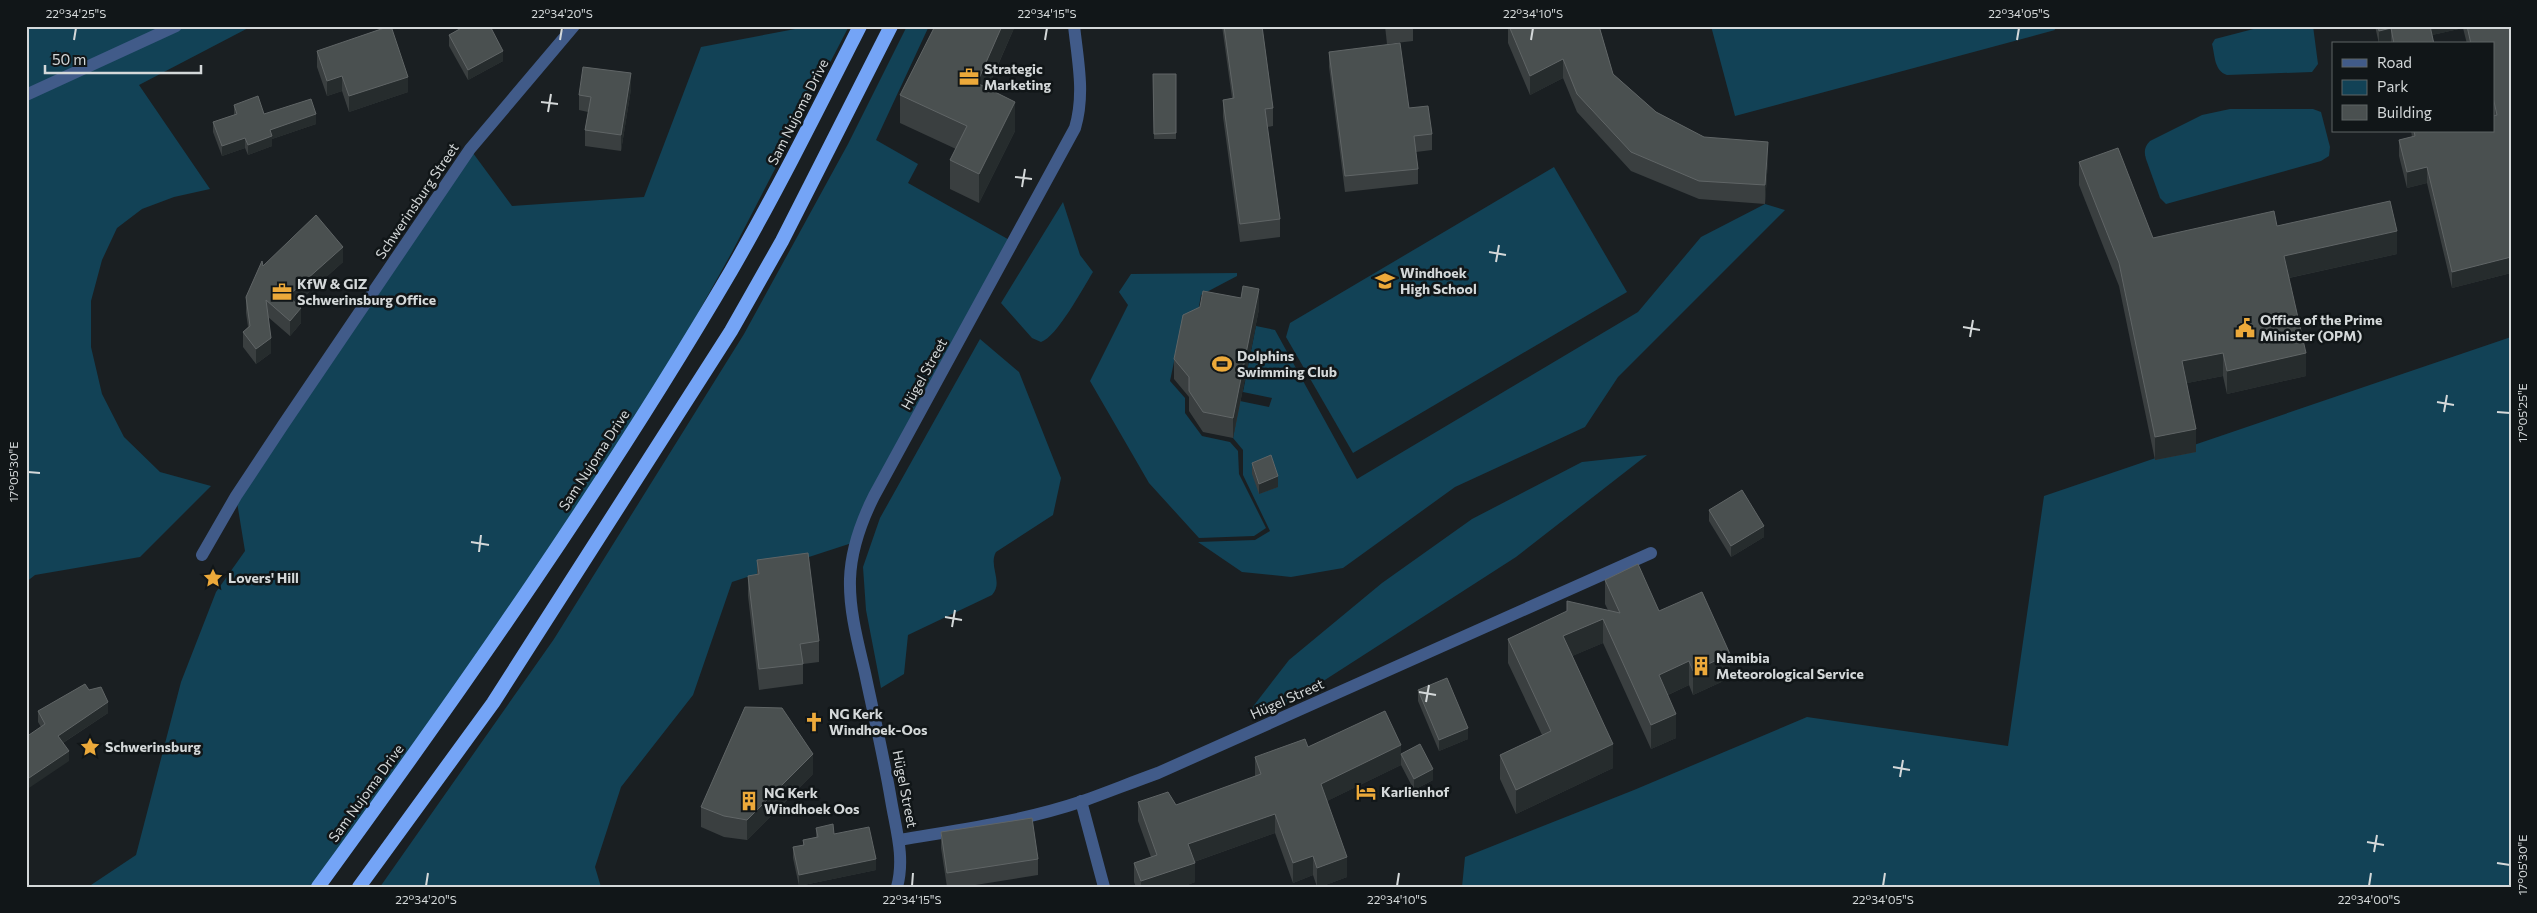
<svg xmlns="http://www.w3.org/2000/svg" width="2537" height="913" viewBox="0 0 2537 913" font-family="Commissioner,sans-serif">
<rect width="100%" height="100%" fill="#1a1f22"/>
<g fill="#124256">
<path d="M26,26H252L139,85L210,189L174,197L142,209L117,228L102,260L91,301V347L102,394L124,437L160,472L211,486L140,557L35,575L26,582Z"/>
<path d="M811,26H849L732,252L639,419L318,887H88L136,855L181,682L216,592L245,551L236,496L470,149L512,206L644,197L701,47Z"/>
<path d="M907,26H929L876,140L918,164L908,183L1013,242L855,542L732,582L693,695L621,787L595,867L601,887H380L554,639L744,334L848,144Z"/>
<path d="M1711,26H2054L2055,30L1735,116Z"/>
<path d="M2265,26H2313L2318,64L2312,72L2227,75C2214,71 2215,55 2212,44L2215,39Z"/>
<path d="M2230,109H2313L2321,112L2330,147L2329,156L2321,161L2166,204L2160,198L2146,159C2144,152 2144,147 2150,141L2202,115Z"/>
<path d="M1554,167L1627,292L1353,453L1286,337L1290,323Z"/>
<path d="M1063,202L1080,255L1093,272C1083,288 1057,337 1041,342L1032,338L1001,303Z"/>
<path d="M1765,204L1785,210L1618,377L1585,427L1455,487L1343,568L1291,577L1242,572L1198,542L1255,540L1270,531L1243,475V450L1233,438L1240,401L1269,407L1272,398L1243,392L1256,326L1275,330L1357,479L1638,312L1701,237Z"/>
<path d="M1237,273V276L1201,295L1196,323L1180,333L1170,381L1185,398V413L1202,436L1230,442L1238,451L1239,474L1266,528L1254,536L1199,538L1149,483L1090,381L1128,305L1119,292L1131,274Z"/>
<path d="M2511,337V887H1462L1465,857L1634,790L1807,717L2008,746L2044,496Z"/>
<path d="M980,339L1019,372L1061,478L1053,515L996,552C988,566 1004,582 992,595L908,635L904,674L881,688L866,610L863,567L880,518Z"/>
<path d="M1647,455L1516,557L1286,705L1248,713L1289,660L1382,583L1472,519L1582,462Z"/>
</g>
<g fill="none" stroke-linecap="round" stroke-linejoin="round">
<g stroke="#415b89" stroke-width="12">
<path d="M26,95L176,26"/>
<path d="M202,555L236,496L283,425L470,149L574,26"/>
<path d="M1081,801L1104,887"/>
<path d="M899,840C960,830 1024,821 1083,801C1108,792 1133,782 1158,773L1651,553"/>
<path d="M897,887C905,857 896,830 891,800C884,758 874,716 865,673C858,643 849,610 850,579C851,549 861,522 874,496L1075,128C1085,94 1078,62 1074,26"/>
</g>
<g stroke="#74a4f6" stroke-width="14">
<path d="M318,887C464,687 606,484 731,271C777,191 818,109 860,26"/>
<path d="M359,887L493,703L731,331L782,241L891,26"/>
</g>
</g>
<g fill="#3a3f40">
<path d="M1015,26L988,88L1015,131L979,203L950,189V160L956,149L900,123V95Z"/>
<path d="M1222,26H1262L1273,108V126L1267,127L1280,219V237L1240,242L1223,117V100L1232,98Z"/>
<path d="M1385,26H1413V41L1387,44Z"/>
<path d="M1508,26H1599L1613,74L1656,112L1704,137L1768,160L1765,204L1699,199L1631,171L1577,112L1563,78L1530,95L1508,43Z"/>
<path d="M2375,26H2511V273L2452,288L2427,183L2407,188L2399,156V140L2412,137L2411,131H2493L2494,116L2493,112V44H2467L2463,28L2432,35L2434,44H2379Z"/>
<path d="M449,35L503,61L468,80L449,46Z"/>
<path d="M317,51L408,92L349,112L342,91L327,96L317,67Z"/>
<path d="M1329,52L1409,108L1432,134V150L1416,152L1418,169V184L1345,192L1329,67Z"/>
<path d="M1153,74H1176V139H1154Z"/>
<path d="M631,89L621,151L585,146V130L588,112L579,110V95Z"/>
<path d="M234,105L264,114L316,124L272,139V146L248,155L245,148L222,156L213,132V122L234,115Z"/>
<path d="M2079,162L2153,238L2277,226L2397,254L2289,278L2306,376L2227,394L2223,376L2187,383L2196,452L2155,460L2119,286L2079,185Z"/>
<path d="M343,262L296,304L301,323L290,336L268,317L271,353L256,364L243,347V332L248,327L246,313V297L263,266Z"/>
<path d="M1259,309L1233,438L1203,432L1189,411V397L1174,379V359Z"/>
<path d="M1252,463L1278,487L1259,494L1252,474Z"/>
<path d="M1709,510L1764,537L1731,557L1709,521Z"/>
<path d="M757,560L819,641V662L803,664V684L759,690L748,596V576L757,575Z"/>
<path d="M1605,580L1659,611L1730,678L1693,695L1689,685L1668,695L1676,738L1651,749L1603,643L1572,656L1613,768L1516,814L1500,779V755L1542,735L1508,663V639L1608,610L1605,604Z"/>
<path d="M89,690L108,713L63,743L69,761L41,727L38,722V711Z"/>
<path d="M1418,690L1468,739L1439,751L1418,701Z"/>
<path d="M1308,747L1401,754L1433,780L1414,790L1401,765L1327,801L1347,877L1320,887H1317L1313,875L1293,883L1275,833L1194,862L1195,882L1182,887H1136L1134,882V863L1151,857L1138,821V802L1176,805L1255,777V757Z"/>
<path d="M813,774L747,840L724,837L701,827V807Z"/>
<path d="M816,828L834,834L876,870L799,886L793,858V847L803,845V840L816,837Z"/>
<path d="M941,832L1038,859V875L963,887H947L941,848Z"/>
</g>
<g fill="#262c2d">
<path d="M1002,26H1015L977,112V83Z"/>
<path d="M2428,26H2463V28L2428,36Z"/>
<path d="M2391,28V44H2379V31Z"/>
<path d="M503,51V61L468,80V70Z"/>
<path d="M1563,59V78L1530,95V76Z"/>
<path d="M631,73V89L621,151V135Z"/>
<path d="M342,76V91L327,96V81Z"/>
<path d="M408,77V92L349,112V96Z"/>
<path d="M1015,102V131L979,203V174Z"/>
<path d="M316,114V124L272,139V146L248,155V145L270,130Z"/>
<path d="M245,138V148L222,156V146Z"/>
<path d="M1768,142V160L1765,204V185Z"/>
<path d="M2427,167V183L2407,188V172Z"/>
<path d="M2397,231V254L2284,279V256Z"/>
<path d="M343,247V262L288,311V296Z"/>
<path d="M2511,257V273L2452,288V272Z"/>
<path d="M1259,289V309L1233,438V418Z"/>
<path d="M301,308V323L290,336V321Z"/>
<path d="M271,338V353L256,364V349Z"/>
<path d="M2223,353V376L2182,384V361Z"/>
<path d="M2306,353V376L2227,394V371Z"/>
<path d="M2196,429V452L2155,460V437Z"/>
<path d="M1278,476V487L1259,494V484Z"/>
<path d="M1764,526V537L1731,557V546Z"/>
<path d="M1603,619V643L1563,660V636Z"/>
<path d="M1730,654V678L1693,695V671Z"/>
<path d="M1689,661V685L1659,699V675Z"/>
<path d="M108,702V713L58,746V736Z"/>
<path d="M1676,714V738L1651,749V725Z"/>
<path d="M1468,728V739L1439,751V740Z"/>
<path d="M1613,744V768L1516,814V790Z"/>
<path d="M1401,745V765L1321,804V784Z"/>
<path d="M69,751V761L26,790V780Z"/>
<path d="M813,754V774L747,840V820Z"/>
<path d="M1433,769V780L1414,790V779Z"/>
<path d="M1275,814V833L1188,864V844Z"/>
<path d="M1313,856V875L1293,883V863Z"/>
<path d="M1347,857V877L1320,887H1317V868Z"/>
<path d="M876,859V870L799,886V875Z"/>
<path d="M1195,863V882L1182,887H1141V881Z"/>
</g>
<g fill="#4a5050" stroke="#606566">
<path d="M390,26H391L408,77L349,96L342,76L327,81L317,51Z"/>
<path d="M465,26H490L503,51L468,70L449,35Z"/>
<path d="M935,26H1002L977,83L1015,102L979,174L950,160L967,126L900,95Z"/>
<path d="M1224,26H1262L1273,108L1265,109L1280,219L1240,224L1223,100L1234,98Z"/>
<path d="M1509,26H1599L1613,74L1656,112L1704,137L1768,142L1765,185L1699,181L1631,152L1577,94L1563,59L1530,76Z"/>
<path d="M2378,26H2430L2434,44H2394L2391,28L2379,31Z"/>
<path d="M2467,26H2511V257L2452,272L2427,167L2407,172L2399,140L2415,136L2414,131H2493V116L2497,115L2493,97V44H2471Z"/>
<path d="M1400,43L1409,108L1428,106L1432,134L1414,136L1418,169L1345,176L1329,52Z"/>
<path d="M583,67L631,73L621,135L585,130L591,97L579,95Z"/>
<path d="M1153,74H1176V133L1154,134Z"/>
<path d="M258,96L264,114L311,99L316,114L270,130L272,136L248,145L245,138L222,146L213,122L237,114L234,105Z"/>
<path d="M2118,148L2153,238L2274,211L2277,226L2390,201L2397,231L2284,256L2306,353L2227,371L2223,353L2182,361L2196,429L2155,437L2119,263L2079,162Z"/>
<path d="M316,215L343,247L288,296L301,308L290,321L266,300L271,338L256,349L243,332L250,326L246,297L262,261L263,266Z"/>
<path d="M1243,286L1259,289L1233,418L1203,412L1189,391V377L1174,359L1183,315L1200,307L1203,291L1241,298Z"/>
<path d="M1271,455L1278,476L1259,484L1252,463Z"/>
<path d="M1742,490L1764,526L1731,546L1709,510Z"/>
<path d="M808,553L819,641L800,644L803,664L759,669L748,576L759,574L757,560Z"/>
<path d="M1638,564L1659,611L1702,592L1730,654L1693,671L1689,661L1659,675L1676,714L1651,725L1603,619L1563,636L1613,744L1516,790L1500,755L1551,731L1508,639L1567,611V601L1620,613L1605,580Z"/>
<path d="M1447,678L1468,728L1439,740L1418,690Z"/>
<path d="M85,684L89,690L101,687L108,702L58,736L69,751L26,780V737L45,724L38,711Z"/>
<path d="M745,707L782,708L813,754L747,820L724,816L701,807Z"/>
<path d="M1385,711L1401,745L1321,784L1347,857L1317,868L1313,856L1293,863L1275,814L1188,844L1195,863L1141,881L1134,863L1157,855L1138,802L1168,792L1176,805L1261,774L1255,757L1305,739L1308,747Z"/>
<path d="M1420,744L1433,769L1414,779L1401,754Z"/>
<path d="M1032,818L1038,859L947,873L941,832Z"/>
<path d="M833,824L834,834L869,827L876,859L799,875L793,847L804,845L803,840L818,837L816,828Z"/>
</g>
<path fill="none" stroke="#d4d8d9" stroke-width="2" d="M74,40L76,28M560,40L562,28M1045,40L1047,28M1531,40L1533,28M2017,40L2019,28M541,102L558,104M548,112L551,94M1015,177L1032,179M1022,187L1025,169M1489,252L1506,255M1496,262L1499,245M1963,327L1980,330M1970,337L1973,320M2437,402L2454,405M2444,412L2447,395M2497,412L2510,413M28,472L40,473M471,542L489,545M479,552L481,535M945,617L962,620M952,627L955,610M1419,692L1436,695M1426,702L1429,685M1893,767L1910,770M1900,777L1903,760M2367,842L2384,845M2374,852L2377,835M2497,863L2510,865M426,886L428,873M912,886L913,873M1397,886L1399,873M1883,886L1885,873M2369,886L2371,873"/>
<defs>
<symbol id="office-bare" viewBox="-9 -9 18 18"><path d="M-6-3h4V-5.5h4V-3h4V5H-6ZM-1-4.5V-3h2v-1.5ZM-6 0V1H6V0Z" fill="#eca93a" stroke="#111618" stroke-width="2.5" paint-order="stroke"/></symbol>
<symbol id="school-bare" viewBox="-9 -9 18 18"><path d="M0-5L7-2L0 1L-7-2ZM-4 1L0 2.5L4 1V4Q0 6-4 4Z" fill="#eca93a" stroke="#111618" stroke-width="2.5" paint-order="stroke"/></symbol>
<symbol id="civic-bare" viewBox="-9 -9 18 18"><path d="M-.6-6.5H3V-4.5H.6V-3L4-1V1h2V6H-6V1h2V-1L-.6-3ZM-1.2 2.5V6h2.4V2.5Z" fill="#eca93a" stroke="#111618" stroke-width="2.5" paint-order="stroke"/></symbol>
<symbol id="stadium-bare" viewBox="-9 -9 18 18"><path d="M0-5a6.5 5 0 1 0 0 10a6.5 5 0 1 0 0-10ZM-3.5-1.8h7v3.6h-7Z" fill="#eca93a" stroke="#111618" stroke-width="2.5" paint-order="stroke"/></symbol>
<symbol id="sight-bare" viewBox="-9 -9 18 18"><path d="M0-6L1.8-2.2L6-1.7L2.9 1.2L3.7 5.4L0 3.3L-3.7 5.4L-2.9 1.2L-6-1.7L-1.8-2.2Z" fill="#eca93a" stroke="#111618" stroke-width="2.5" paint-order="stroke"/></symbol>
<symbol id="building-bare" viewBox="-9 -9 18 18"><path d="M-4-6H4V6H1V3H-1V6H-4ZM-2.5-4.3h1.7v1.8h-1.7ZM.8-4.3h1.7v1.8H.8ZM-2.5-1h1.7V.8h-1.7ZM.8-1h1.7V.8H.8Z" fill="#eca93a" stroke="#111618" stroke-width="2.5" paint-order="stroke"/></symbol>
<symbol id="church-bare" viewBox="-9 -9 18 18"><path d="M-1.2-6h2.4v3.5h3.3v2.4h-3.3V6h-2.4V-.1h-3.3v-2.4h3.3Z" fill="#eca93a" stroke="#111618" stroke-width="2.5" paint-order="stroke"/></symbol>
<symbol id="hotel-bare" viewBox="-9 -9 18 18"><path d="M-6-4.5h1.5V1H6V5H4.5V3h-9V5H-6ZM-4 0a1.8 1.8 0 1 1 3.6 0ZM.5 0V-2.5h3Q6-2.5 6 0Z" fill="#eca93a" stroke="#111618" stroke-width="2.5" paint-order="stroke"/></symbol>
</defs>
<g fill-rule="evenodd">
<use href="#office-bare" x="955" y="63" width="28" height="28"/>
<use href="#school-bare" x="1371" y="267" width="28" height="28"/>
<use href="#office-bare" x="268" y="278" width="28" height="28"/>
<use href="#civic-bare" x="2231" y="314" width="28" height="28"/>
<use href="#stadium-bare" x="1208" y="350" width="28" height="28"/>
<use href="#sight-bare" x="199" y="564" width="28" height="28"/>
<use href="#building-bare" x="1687" y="652" width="28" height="28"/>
<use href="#church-bare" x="800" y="708" width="28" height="28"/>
<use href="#sight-bare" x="76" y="733" width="28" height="28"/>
<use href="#hotel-bare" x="1352" y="778" width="28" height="28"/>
<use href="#building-bare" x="735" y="787" width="28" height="28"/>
</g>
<g text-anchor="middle" stroke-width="5" stroke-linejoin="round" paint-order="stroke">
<g font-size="14" font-weight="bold" fill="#d4d8d9" stroke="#111618" text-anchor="start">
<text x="984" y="74">Strategic<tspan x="984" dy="16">Marketing</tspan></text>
<text x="1400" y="278">Windhoek<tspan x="1400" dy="16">High School</tspan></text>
<text x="297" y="289">KfW &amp; GIZ<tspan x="297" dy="16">Schwerinsburg Office</tspan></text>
<text x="2260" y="325">Office of the Prime<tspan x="2260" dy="16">Minister (OPM)</tspan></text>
<text x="1237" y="361">Dolphins<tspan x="1237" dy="16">Swimming Club</tspan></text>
<text x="228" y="583">Lovers' Hill</text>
<text x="1716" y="663">Namibia<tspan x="1716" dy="16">Meteorological Service</tspan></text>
<text x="829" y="719">NG Kerk<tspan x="829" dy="16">Windhoek-Oos</tspan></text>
<text x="105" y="752">Schwerinsburg</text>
<text x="1381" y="797">Karlienhof</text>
<text x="764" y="798">NG Kerk<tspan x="764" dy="16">Windhoek Oos</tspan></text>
</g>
<g font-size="14" fill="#d4d8d9" stroke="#111618">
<text transform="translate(798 112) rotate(-63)" y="5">Sam Nujoma Drive</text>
<text transform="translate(417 201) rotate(-56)" y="5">Schwerinsburg Street</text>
<text transform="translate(924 374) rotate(-61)" y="5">Hügel Street</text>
<text transform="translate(594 460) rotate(-57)" y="5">Sam Nujoma Drive</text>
<text transform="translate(1287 699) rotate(-24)" y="5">Hügel Street</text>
<text transform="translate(905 789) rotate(79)" y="5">Hügel Street</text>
<text transform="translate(366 793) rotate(-54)" y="5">Sam Nujoma Drive</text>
</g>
</g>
<rect width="2537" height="913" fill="none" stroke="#111618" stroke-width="55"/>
<rect x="2332" y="42" width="162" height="90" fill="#111618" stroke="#5f6465"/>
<rect x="2342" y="59" width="25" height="8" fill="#415b89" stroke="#5f6465"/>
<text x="2377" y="68" font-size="15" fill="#d4d8d9">Road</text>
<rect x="2342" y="80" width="25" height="15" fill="#124256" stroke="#5f6465"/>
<text x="2377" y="92" font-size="15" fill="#d4d8d9">Park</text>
<rect x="2342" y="105" width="25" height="15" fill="#4a5050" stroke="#5f6465"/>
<text x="2377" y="118" font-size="15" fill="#d4d8d9">Building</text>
<path d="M45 65v8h156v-8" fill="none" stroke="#d4d8d9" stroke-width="2.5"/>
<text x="52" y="65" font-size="15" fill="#d4d8d9" stroke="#111618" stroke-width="4" paint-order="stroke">50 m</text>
<rect x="28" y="28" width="2482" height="858" fill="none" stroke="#d4d8d9" stroke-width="2"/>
<g font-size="12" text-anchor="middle" fill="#d4d8d9">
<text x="76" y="18">22°34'25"S</text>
<text x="562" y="18">22°34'20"S</text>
<text x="1047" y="18">22°34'15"S</text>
<text x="1533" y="18">22°34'10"S</text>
<text x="2019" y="18">22°34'05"S</text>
<text transform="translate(2523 413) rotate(-90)" y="4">17°05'25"E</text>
<text transform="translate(14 472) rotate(-90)" y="4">17°05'30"E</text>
<text transform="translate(2523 865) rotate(-90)" y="4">17°05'30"E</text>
<text x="426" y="904">22°34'20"S</text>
<text x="912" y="904">22°34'15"S</text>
<text x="1397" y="904">22°34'10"S</text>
<text x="1883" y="904">22°34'05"S</text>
<text x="2369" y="904">22°34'00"S</text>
</g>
</svg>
